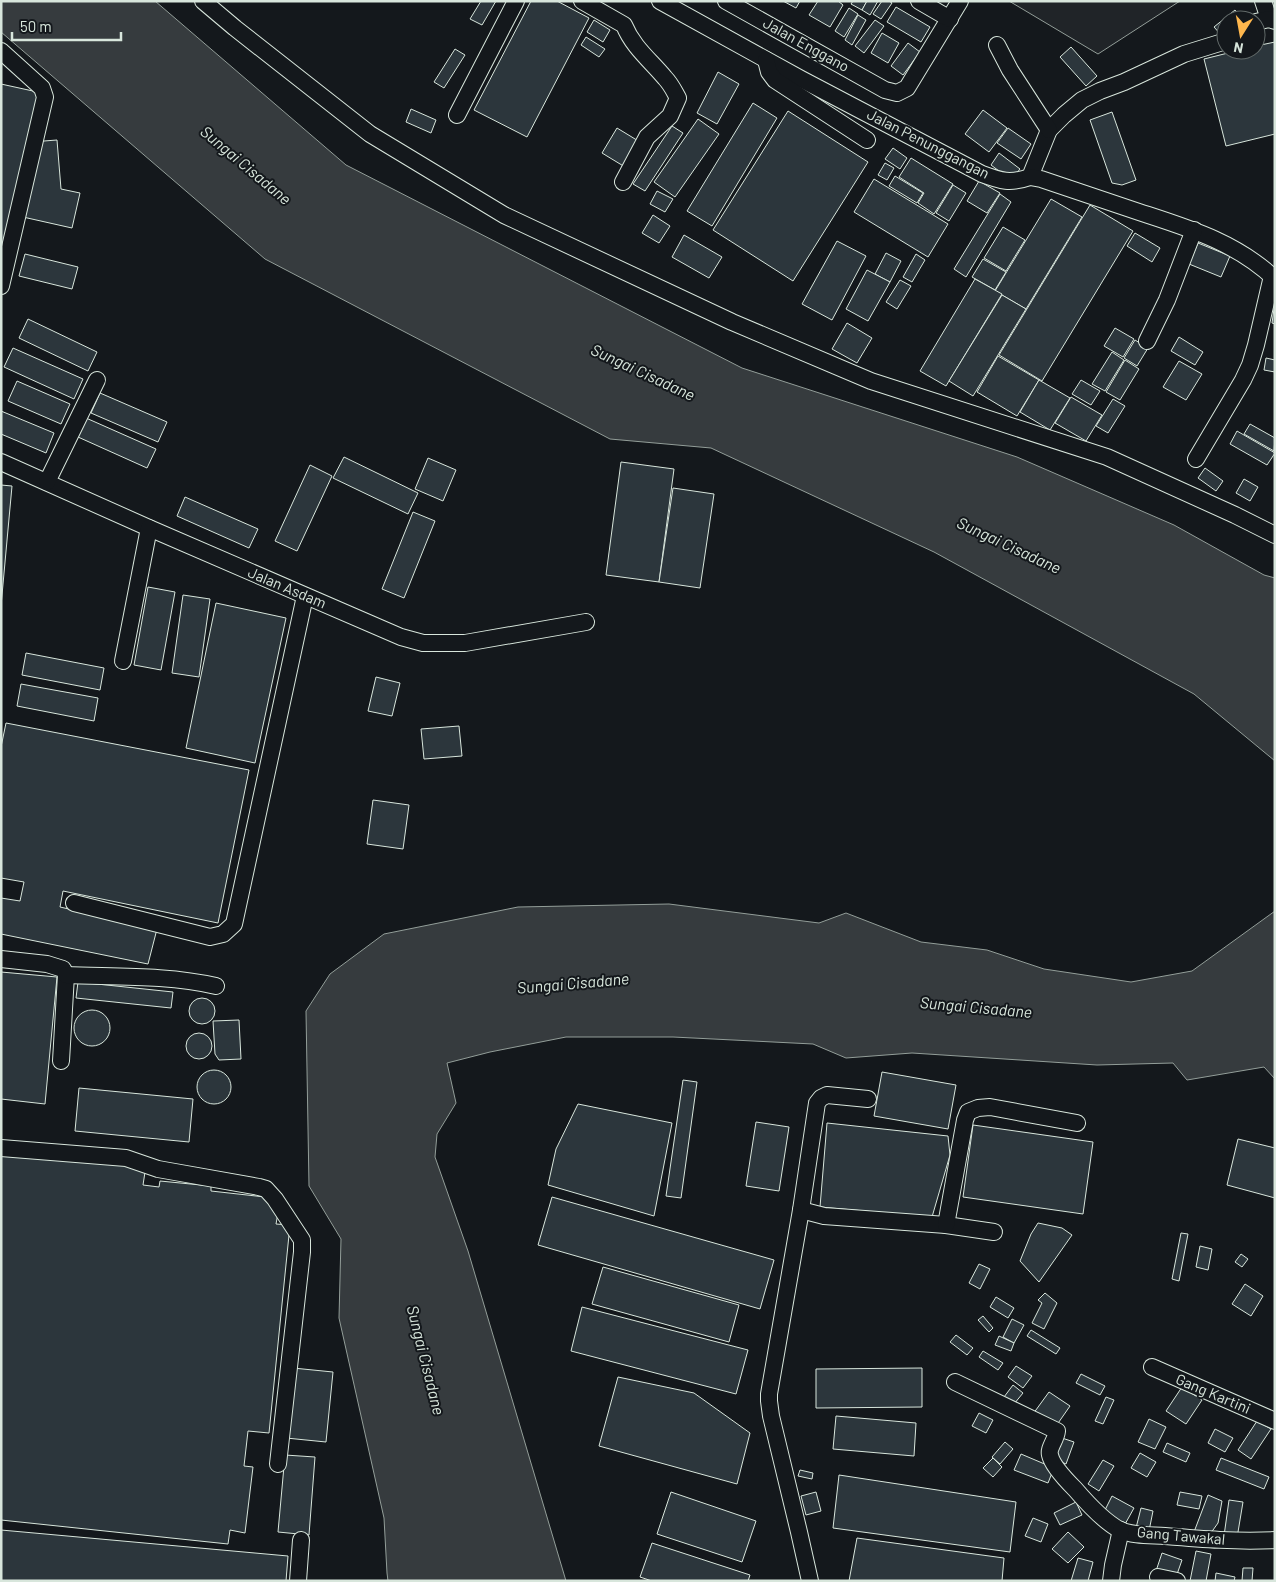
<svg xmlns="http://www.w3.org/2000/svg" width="1276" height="1582" viewBox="0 0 1276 1582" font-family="Barlow,sans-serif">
<rect width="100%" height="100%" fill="#14181c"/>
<path fill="#202428" stroke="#939e99" d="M1009,1H1180L1098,54Z"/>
<g fill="#363b3e" stroke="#939e99">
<path d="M1,1H155L346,165L742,368L1017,457L1174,525L1264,575L1275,578V761L1194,694L934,552L711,448L610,439L265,259L1,32Z"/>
<path d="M669,904L819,923L846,913L921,942L987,950L1044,969L1131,982L1192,971L1275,911V1079L1264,1067L1187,1080L1173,1063L1097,1065L912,1053L846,1058L813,1044L673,1037H566L490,1052L447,1063L456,1103L437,1134L435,1157L468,1251L566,1581H388L387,1573L384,1518L339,1318L341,1239L309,1186L306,1011L330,974L384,934L518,907Z"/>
</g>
<g fill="#2c363c" stroke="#d8e6dc">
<path d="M481,1H496L482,25L470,19Z"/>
<path d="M531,1H557L589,18L527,137L474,110Z"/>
<path d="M783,1H800L796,8Z"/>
<path d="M818,1H838L843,5L830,27L809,15Z"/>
<path d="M853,1H867L862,10L851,4Z"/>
<path d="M867,1H878L870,15L862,10Z"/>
<path d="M882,1H889L892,3L881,19L873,14Z"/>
<path d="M896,7L930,27L921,42L887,22Z"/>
<path d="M849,8L858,14L844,37L835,31Z"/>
<path d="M1235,10L1243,20H1226V33L1222,36L1214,27Z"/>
<path d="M858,15L866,20L852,45L845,40Z"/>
<path d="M594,20L610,30L603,42L587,32Z"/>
<path d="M875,20L884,26L864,53L855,46Z"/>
<path d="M882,33L899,43L888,63L871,53Z"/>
<path d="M586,37L605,49L599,57L581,45Z"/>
<path d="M1275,42V134L1226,146L1204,59L1240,50H1256V46Z"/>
<path d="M908,43L920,52L903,75L891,66Z"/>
<path d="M1071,47L1097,76L1086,86L1060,57Z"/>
<path d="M455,49L465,55L444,88L434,82Z"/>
<path d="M718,72L739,84L717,124L697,113Z"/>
<path d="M1,84L42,93L31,142L57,140L61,189L80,193L72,228L14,215L1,272Z"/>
<path d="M753,103L777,118L712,226L687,211Z"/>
<path d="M411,109L436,120L431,133L406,122Z"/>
<path d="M983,110L1007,128L989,152L965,134Z"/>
<path d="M788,111L868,162L793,281L713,230Z"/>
<path d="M1112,112L1136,180L1122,185L1112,183L1090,120Z"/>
<path d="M698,119L719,134L675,197L654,182Z"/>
<path d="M672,126L683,133L645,191L633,184Z"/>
<path d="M617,128L640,142L625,167L602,153Z"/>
<path d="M1008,128L1031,144L1021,159L997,143Z"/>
<path d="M893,148L907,158L900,169L885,159Z"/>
<path d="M999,153L1020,169L1011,180L991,165Z"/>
<path d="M911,158L953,184L934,214L918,203L924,193L899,177Z"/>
<path d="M885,163L894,168L887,180L878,175Z"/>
<path d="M895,176L923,193L917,203L889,186Z"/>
<path d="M874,179L948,224L928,257L854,212Z"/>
<path d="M979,181L1000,193L987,213L967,201Z"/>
<path d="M953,185L966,193L949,221L936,213Z"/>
<path d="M657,191L673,199L665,212L650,204Z"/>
<path d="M1000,194L1011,202L966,277L954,269Z"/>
<path d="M1051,199L1082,217L1026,309L995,291Z"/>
<path d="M1090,205L1133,231L1042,381L999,355Z"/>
<path d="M653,215L670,226L659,243L642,233Z"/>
<path d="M1003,227L1025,240L1006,271L984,258Z"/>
<path d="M1135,233L1160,248L1152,262L1127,246Z"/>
<path d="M684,235L722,257L709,278L672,257Z"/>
<path d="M837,241L866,256L832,320L802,304Z"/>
<path d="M1198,243L1230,256L1221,277L1189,264Z"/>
<path d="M886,253L901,261L890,282L875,274Z"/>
<path d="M25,254L78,267L72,289L19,276Z"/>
<path d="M916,254L925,260L912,282L903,277Z"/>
<path d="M983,259L1006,272L995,290L972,277Z"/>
<path d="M867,270L890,282L868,321L846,309Z"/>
<path d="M975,279L1002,294L946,386L920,371Z"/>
<path d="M900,280L911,286L897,309L886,302Z"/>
<path d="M1002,295L1026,309L973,396L949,381Z"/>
<path d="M1275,302V324L1272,323Z"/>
<path d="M28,319L97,352L88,371L19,338Z"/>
<path d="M847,323L872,338L857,363L832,349Z"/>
<path d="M1115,328L1134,339L1123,357L1104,346Z"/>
<path d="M1179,337L1203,352L1195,365L1171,351Z"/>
<path d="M1135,340L1148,348L1137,366L1124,358Z"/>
<path d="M13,348L83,379L74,399L4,367Z"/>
<path d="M1112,352L1124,360L1105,391L1092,384Z"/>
<path d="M998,356L1039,380L1017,416L977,392Z"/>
<path d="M1266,358L1275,360V372L1264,370Z"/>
<path d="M1125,360L1139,369L1120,400L1106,392Z"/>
<path d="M1179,361L1202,374L1186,400L1163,387Z"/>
<path d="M1039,380L1070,398L1050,430L1020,412Z"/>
<path d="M1081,380L1100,391L1091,405L1072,394Z"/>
<path d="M17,381L70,404L61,424L8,401Z"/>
<path d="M100,393L167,422L158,442L91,413Z"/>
<path d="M1071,397L1102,415L1086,441L1055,423Z"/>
<path d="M1113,399L1125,406L1108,433L1096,426Z"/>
<path d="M1,411L54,433L46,453L1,434Z"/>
<path d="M86,418L156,449L147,468L78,437Z"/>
<path d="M1250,424L1275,438L1274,451L1244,434Z"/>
<path d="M1237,431L1275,453L1267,465L1230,444Z"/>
<path d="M344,457L418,493L408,514L333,478Z"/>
<path d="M428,458L456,470L443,501L415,489Z"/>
<path d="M621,462L674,469L659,582L606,575Z"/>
<path d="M310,465L332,476L297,551L275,541Z"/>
<path d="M1205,468L1223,481L1216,491L1198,478Z"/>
<path d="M1244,479L1258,487L1250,501L1236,493Z"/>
<path d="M1,485L12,486L1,606Z"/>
<path d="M673,488L714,494L700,588L659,582Z"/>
<path d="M185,497L258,529L249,548L177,516Z"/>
<path d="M413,512L435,521L404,598L382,589Z"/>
<path d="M148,587L175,592L161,670L134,665Z"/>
<path d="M183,595L210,599L199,677L172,673Z"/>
<path d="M216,603L286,618L255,763L186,748Z"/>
<path d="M26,653L104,668L100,690L22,675Z"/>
<path d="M376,677L400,683L392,716L368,711Z"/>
<path d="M21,684L98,698L94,721L17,706Z"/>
<path d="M6,723L249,770L218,923L63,891L60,907L157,929L148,964L1,934V898L20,901L24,882L1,878V747Z"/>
<path d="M459,726L462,756L424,759L421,729Z"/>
<path d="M373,800L409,805L403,849L367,844Z"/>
<path d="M1,972L57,977L45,1104L1,1099Z"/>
<path d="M78,982L173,992L171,1008L76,998Z"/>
<circle cx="202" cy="1011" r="13"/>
<circle cx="92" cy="1028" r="18"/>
<path d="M239,1020L241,1059L219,1060L215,1054L213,1021Z"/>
<circle cx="199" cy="1046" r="13"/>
<circle cx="214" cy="1087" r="17"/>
<path d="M882,1072L956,1085L948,1129L874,1116Z"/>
<path d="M683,1080L697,1082L681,1198L666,1196Z"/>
<path d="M79,1088L193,1099L189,1142L75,1131Z"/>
<path d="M578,1104L672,1123L654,1216L548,1185L556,1149Z"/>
<path d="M756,1122L789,1127L779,1191L746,1186Z"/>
<path d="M827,1123L948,1136L950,1155L932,1217L820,1207Z"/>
<path d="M973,1125L1093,1142L1083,1214L963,1197Z"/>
<path d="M1238,1139L1275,1148V1198L1227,1185Z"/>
<path d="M1,1150L127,1162L145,1172L143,1185L159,1187L160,1181L211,1186V1191L265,1197L278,1213L276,1224L290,1225L269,1433L248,1431L244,1466L253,1467L245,1533L230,1530L228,1544L1,1520Z"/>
<path d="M552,1197L774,1260L760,1309L538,1245Z"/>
<path d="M1038,1223L1062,1228L1072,1235L1039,1282L1020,1261L1031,1234Z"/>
<path d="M1181,1233L1188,1234L1179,1281L1172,1279Z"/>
<path d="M1200,1246L1212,1249L1208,1270L1196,1267Z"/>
<path d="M1241,1254L1248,1259L1242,1267L1235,1262Z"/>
<path d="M979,1264L990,1269L980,1289L969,1283Z"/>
<path d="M603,1267L739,1305L729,1342L592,1304Z"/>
<path d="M1245,1284L1263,1296L1251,1316L1232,1304Z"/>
<path d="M1045,1293L1057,1303L1044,1329L1032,1323L1042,1303L1038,1300Z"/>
<path d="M996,1297L1014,1308L1008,1318L990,1307Z"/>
<path d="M582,1307L748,1350L736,1394L571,1351Z"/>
<path d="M983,1316L993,1328L989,1332L978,1320Z"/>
<path d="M1012,1319L1024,1325L1014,1343L1003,1337Z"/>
<path d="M1031,1330L1060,1348L1056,1354L1027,1336Z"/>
<path d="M956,1335L973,1348L967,1355L950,1342Z"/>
<path d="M999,1336L1014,1343L1011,1351L995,1345Z"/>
<path d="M983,1351L1003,1363L998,1370L979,1357Z"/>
<path d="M1016,1366L1032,1376L1023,1388L1008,1377Z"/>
<path d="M293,1368L333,1372L326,1442L286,1438Z"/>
<path d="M922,1368V1407L816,1408V1369Z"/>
<path d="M1081,1374L1105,1386L1100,1395L1076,1383Z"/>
<path d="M618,1377L694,1393L750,1433L737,1484L599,1446Z"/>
<path d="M1013,1385L1023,1393L1014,1404L1004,1397Z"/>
<path d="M1182,1387L1202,1400L1186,1424L1166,1411Z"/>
<path d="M1049,1392L1070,1406L1054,1429L1033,1414Z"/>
<path d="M1106,1397L1114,1400L1103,1424L1095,1421Z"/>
<path d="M979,1413L993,1420L986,1433L972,1426Z"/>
<path d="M836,1416L916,1423L914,1456L833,1449Z"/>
<path d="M1149,1419L1166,1427L1155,1449L1138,1442Z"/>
<path d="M1257,1421L1271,1429L1251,1459L1238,1450Z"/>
<path d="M1215,1429L1233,1438L1225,1452L1208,1443Z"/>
<path d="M1062,1438L1074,1442L1066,1464L1054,1459Z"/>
<path d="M1005,1442L1013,1449L1000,1464L992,1457Z"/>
<path d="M1167,1443L1190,1453L1186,1462L1163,1452Z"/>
<path d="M1140,1453L1156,1462L1147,1477L1131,1468Z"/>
<path d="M1021,1454L1054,1468L1048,1483L1014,1470Z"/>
<path d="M285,1455L315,1457L309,1535L278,1532Z"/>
<path d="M993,1458L1002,1467L993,1477L983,1468Z"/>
<path d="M1221,1458L1269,1477L1264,1489L1216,1470Z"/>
<path d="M1103,1460L1114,1466L1099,1491L1088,1484Z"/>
<path d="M800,1470L813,1473L812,1479L798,1476Z"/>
<path d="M839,1475L1016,1502L1010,1552L833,1528Z"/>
<path d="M671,1492L756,1521L742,1562L657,1534Z"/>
<path d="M816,1492L821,1511L806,1515L801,1496Z"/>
<path d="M1180,1492L1202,1496L1199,1509L1177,1505Z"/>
<path d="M1208,1495L1222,1501L1218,1523L1208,1537L1194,1532Z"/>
<path d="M1112,1496L1134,1508L1124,1526L1103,1514Z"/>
<path d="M1229,1500L1243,1502L1237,1538L1224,1536Z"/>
<path d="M1076,1502L1082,1515L1060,1525L1054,1513Z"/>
<path d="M1141,1508L1153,1511L1149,1531L1136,1528Z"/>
<path d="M1033,1518L1048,1524L1041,1542L1025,1536Z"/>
<path d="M1,1530L288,1556L286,1581H1Z"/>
<path d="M1068,1532L1084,1547L1068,1563L1052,1549Z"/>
<path d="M857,1538L1004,1558L1002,1581H849Z"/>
<path d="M652,1543L750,1575L748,1581H652L640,1577Z"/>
<path d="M1196,1551L1211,1554L1206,1581H1190Z"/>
<path d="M1162,1553L1182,1560L1175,1580L1155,1574Z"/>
<path d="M1078,1558L1093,1562L1088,1581H1071Z"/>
<path d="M1243,1568H1253L1252,1581H1254H1242Z"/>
<path d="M1216,1573L1235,1577L1234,1581H1215Z"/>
</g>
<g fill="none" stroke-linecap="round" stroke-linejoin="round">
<defs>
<g id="minor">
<path d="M203,1L235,28L370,134L504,215L732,322L871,381L1107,457L1235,515L1275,535"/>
<path d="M582,1L624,25C633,47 650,60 665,78C671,84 674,91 678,98L670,116L647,137L623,182"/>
<path d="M660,1L801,79L982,174C1001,181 1010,184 1030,177L1049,130L1064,115L1082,100L1100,91L1124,82L1184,54L1226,41"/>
<path d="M726,1L885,90L897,93L907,88L960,1"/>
<path d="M919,1L950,19"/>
<path d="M1263,1L1269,19"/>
<path d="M1256,22L1269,19L1275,21"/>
<path d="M997,45L1010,70L1049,130"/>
<path d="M1,51L42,88L45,97L1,286"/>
<path d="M766,60L769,72L775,80L867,140"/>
<path d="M457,115L516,1"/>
<path d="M1030,177L1041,179C1074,190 1106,201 1139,212C1188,228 1236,242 1275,279"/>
<path d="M1147,341L1167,300L1194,230"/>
<path d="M1196,459L1243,380L1250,365L1256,345L1272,276"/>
<path d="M1,462L149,528L401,637L423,643H465L586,622"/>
<path d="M47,482L97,380"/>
<path d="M123,661L149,528"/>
<path d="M74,903L210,937L223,934L234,924L305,596"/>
<path d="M1,959L47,964L63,969L66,975L61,1061"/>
<path d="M66,975C116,977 168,975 216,986"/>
<path d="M1,1148L126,1158L158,1169L259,1187L266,1189L275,1199L302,1240V1252L278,1464"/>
<path d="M801,1210L824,1216L946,1225L994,1232"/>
<path d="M946,1225L965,1120L968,1112L978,1108L990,1107L1077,1123"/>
<path d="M1152,1367L1275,1421"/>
<path d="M955,1382L1057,1431C1056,1440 1048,1448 1050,1455C1052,1465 1068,1482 1075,1489C1087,1503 1103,1521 1120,1530C1133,1536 1150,1535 1165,1536C1201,1539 1238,1542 1275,1540"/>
<path d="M1158,1577L1177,1581"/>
<path d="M298,1581L301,1540"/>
<path d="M810,1581L799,1532L771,1416L769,1401V1394L801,1210L817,1103L821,1098L827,1095L868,1099"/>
<path d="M1111,1581L1113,1565L1121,1530"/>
</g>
</defs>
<use href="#minor" stroke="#d8e6dc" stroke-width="18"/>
<use href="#minor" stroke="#14181c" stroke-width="16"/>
</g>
<g text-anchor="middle" stroke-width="4" stroke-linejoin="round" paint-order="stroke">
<g font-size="15" fill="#d8e6dc" stroke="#14181c">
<text transform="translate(806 45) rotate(29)" y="5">Jalan Enggano</text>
<text transform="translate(928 144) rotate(27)" y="5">Jalan Penunggangan</text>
<text transform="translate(287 588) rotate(23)" y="5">Jalan Asdam</text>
<text transform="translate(1213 1394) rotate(23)" y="5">Gang Kartini</text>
<text transform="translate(1181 1536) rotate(5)" y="5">Gang Tawakal</text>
</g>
<g font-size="16" font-style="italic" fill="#d8e6dc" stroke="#14181c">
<text transform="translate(246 165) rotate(40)" y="6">Sungai Cisadane</text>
<text transform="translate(643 372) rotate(25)" y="6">Sungai Cisadane</text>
<text transform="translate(1009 545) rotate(25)" y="6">Sungai Cisadane</text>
<text transform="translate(573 983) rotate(-5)" y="6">Sungai Cisadane</text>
<text transform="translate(976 1007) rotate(5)" y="6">Sungai Cisadane</text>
<text transform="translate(426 1360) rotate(76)" y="6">Sungai Cisadane</text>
</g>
</g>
<rect width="1276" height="1582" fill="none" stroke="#d8e6dc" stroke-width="5"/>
<g transform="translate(1241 35) rotate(191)"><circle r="24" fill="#14181c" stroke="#626a69"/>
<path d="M0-4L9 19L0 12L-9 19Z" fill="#ffb74d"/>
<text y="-8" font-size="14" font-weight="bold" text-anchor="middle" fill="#d8e6dc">N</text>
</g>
<path d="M12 32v8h109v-8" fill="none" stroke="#d8e6dc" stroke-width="2.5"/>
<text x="20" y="32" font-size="15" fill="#d8e6dc" stroke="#14181c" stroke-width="4" paint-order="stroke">50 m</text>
</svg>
